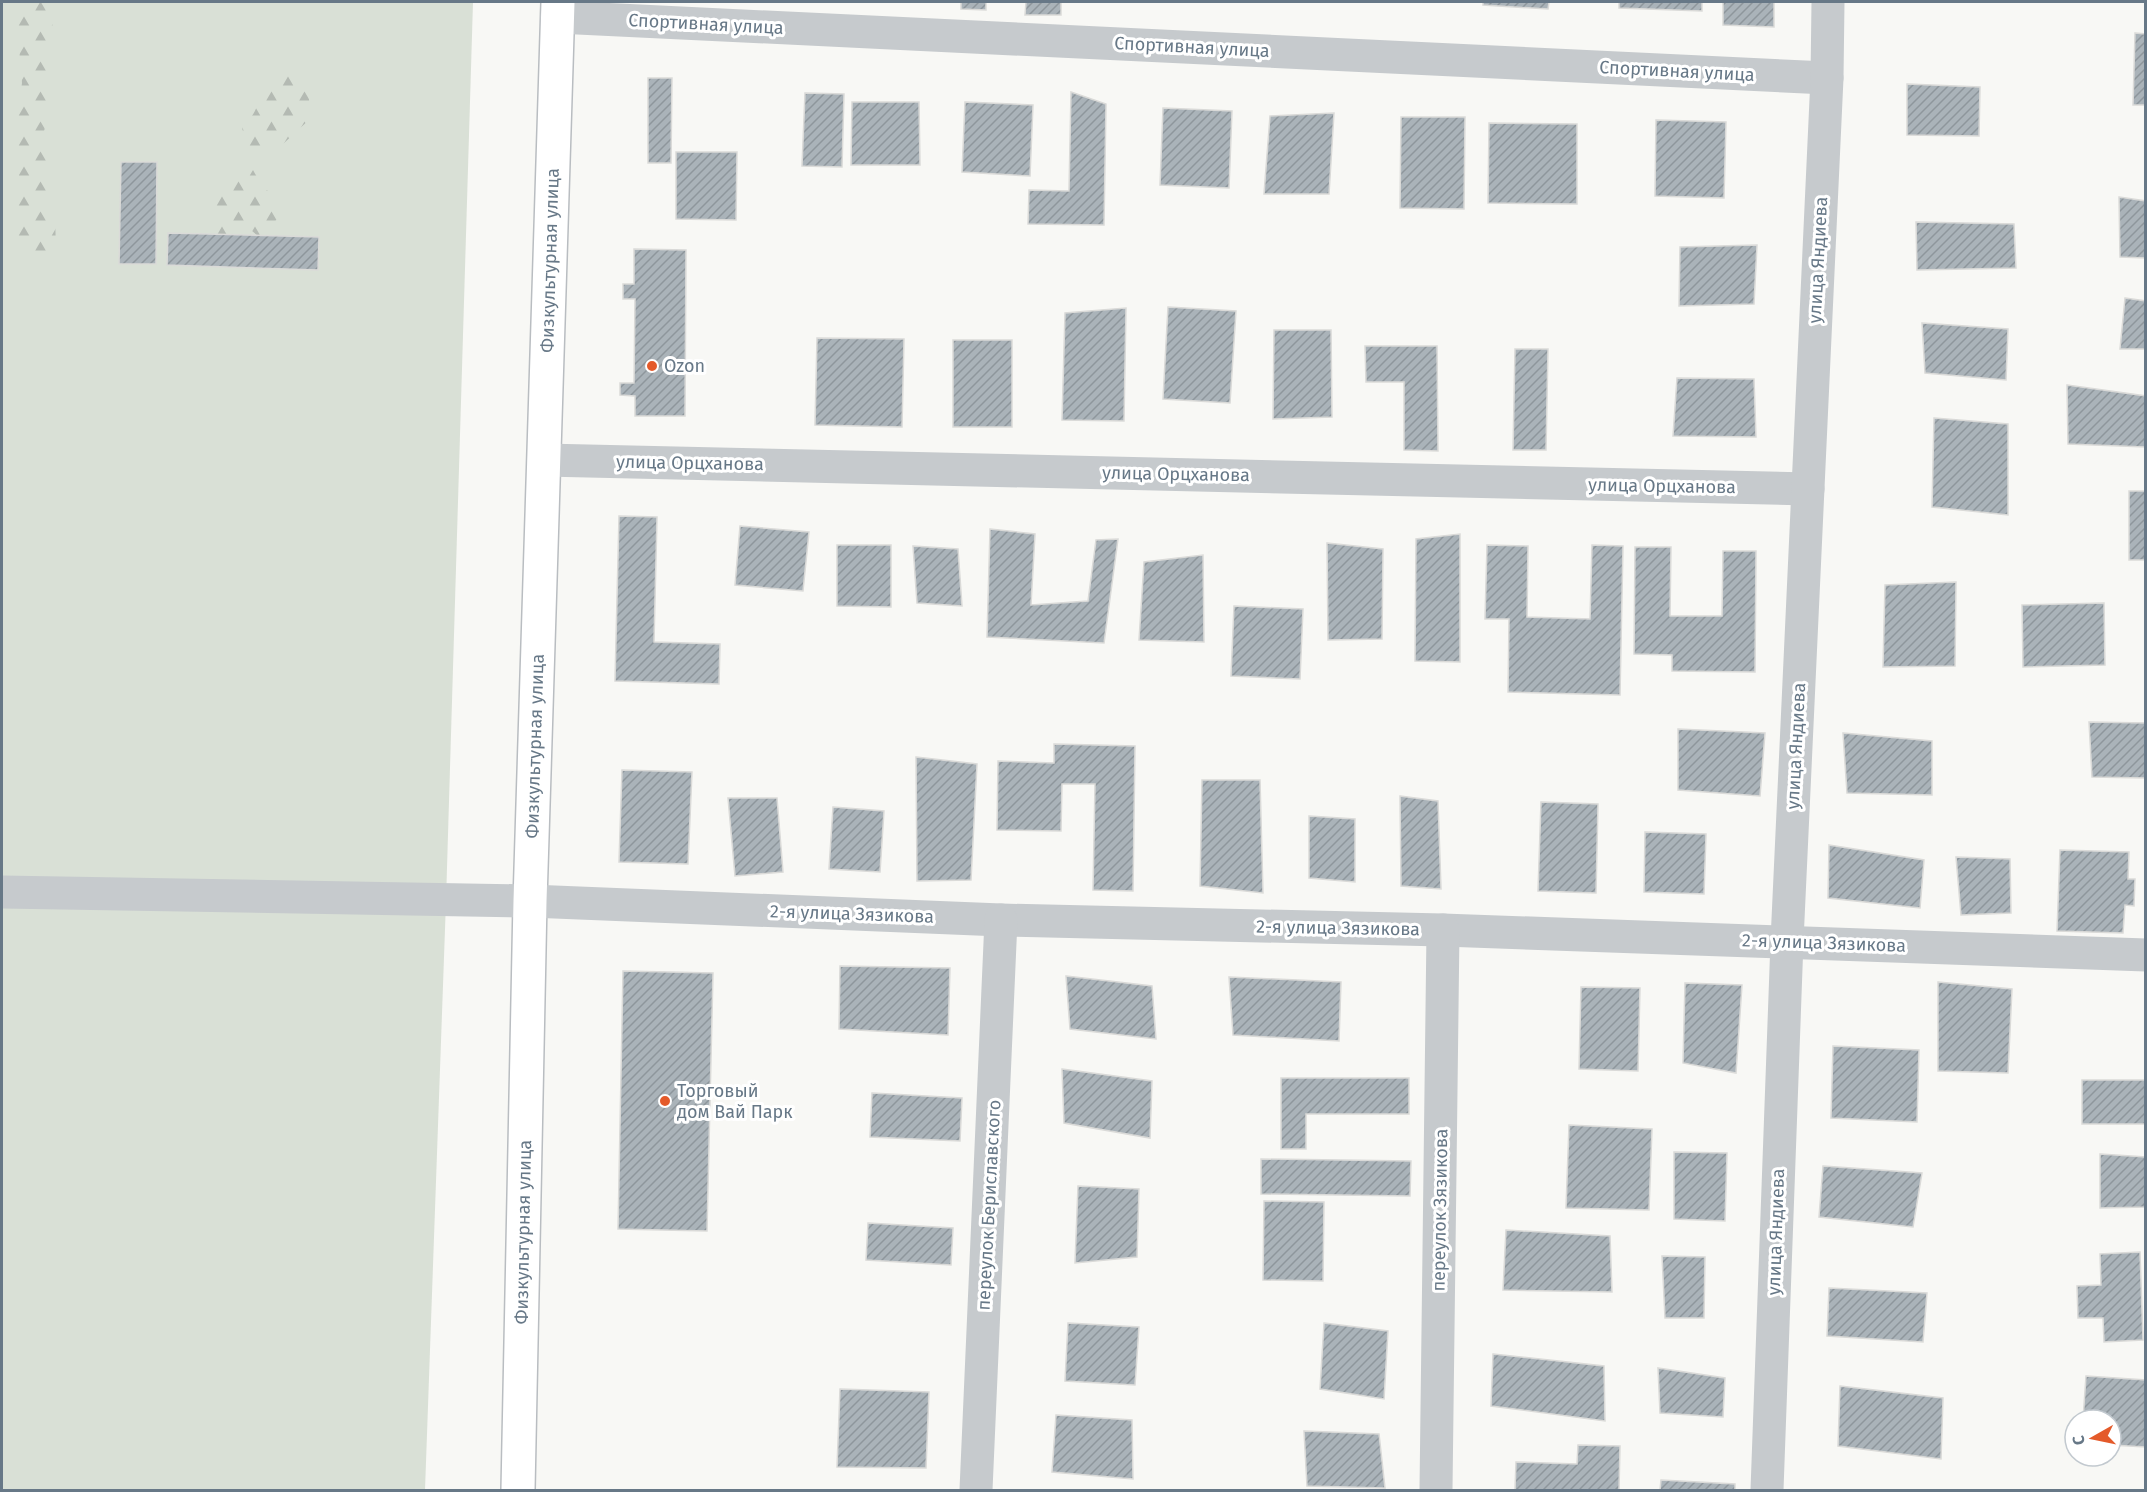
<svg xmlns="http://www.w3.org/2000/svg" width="2147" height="1492" viewBox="0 0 2147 1492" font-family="'Fira Sans',sans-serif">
<defs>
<pattern id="forest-firs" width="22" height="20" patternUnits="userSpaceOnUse" patternTransform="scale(1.5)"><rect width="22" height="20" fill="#d9e0d6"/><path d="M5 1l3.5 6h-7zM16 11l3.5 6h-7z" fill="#b4bab3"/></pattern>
<pattern id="building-hatch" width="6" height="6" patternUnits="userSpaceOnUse" patternTransform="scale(1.5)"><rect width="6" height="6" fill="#aab3b9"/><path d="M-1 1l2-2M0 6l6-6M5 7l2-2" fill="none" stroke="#8e969c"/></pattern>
</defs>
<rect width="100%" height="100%" fill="#f8f8f5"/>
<path fill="#d9e0d6" d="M2,2H473L446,901L425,1490H2Z"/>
<g fill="url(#forest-firs)">
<path d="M22,2H49L48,6L54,32L46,61L51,107L42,138L50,171L44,206L55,219L56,247L40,257L16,243L15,213L19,173L15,132L22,83L17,25Z"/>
<path d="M287,75H304L308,90L311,118L283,144L268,142L258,153H247L242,127C256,115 260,101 264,84Z"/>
<path d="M253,170L263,188L277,196L281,216L258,236L246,226L231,240H216L211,201L219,183L235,179Z"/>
</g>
<g fill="url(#building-hatch)" stroke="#dadad8" stroke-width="1.5">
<path d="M961,2H986V10L961,9Z"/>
<path d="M1026,2H1061V15H1025Z"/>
<path d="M1483,2H1549L1548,9L1483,5Z"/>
<path d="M1619,2H1702V11L1619,8Z"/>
<path d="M1723,2H1774V27L1723,25Z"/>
<path d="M2135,33L2146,34V105H2133Z"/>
<path d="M648,78H672L671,163H648Z"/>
<path d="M1907,84L1980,87L1979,136L1907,135Z"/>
<path d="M1071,92L1106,104L1104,225L1028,224L1029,190L1069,191Z"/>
<path d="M805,93L844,94L842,167L802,166Z"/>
<path d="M852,102H919L920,165H851Z"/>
<path d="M965,102L1033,105L1030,176L962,172Z"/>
<path d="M1163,108L1232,111L1229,188L1160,185Z"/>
<path d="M1334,113L1329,194H1264L1270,116Z"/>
<path d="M1401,117H1465L1464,209L1400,208Z"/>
<path d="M1656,120L1726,122L1724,198L1655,196Z"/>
<path d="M1489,123L1577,124V204L1488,203Z"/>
<path d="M676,152H737L736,220L676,219Z"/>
<path d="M121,162H157L156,264H119Z"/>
<path d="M2119,197L2146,201V258L2120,257Z"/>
<path d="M1916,222L2014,224L2016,268L1917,270Z"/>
<path d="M168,233L319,237L318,270L167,265Z"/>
<path d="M1757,245L1754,304L1679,306L1680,247Z"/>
<path d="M634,249L686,250L685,416H635V396L620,395V383H634L635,299H623V284H634Z"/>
<path d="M2125,298L2146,301V349H2120Z"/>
<path d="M1168,307L1236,311L1230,403L1163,399Z"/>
<path d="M1126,308L1124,421L1062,420L1065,313Z"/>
<path d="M1922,323L2008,329L2006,380L1925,373Z"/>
<path d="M1274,330H1331L1332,417L1273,419Z"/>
<path d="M817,338L904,339L902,427L815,425Z"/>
<rect x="953" y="340" width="59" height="87"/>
<path d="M1365,346H1437L1438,451L1404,450V382H1366Z"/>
<path d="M1515,349H1548L1546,450H1513Z"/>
<path d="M1677,378L1754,379L1756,437L1673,436Z"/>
<path d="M2067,385L2146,396V447L2068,444Z"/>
<path d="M1934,418L2008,424V515L1932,507Z"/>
<rect x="2129" y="491" width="17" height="69"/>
<path d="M619,516L657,517L654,642L720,644L719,684L615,681Z"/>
<path d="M740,526L809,532L803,591L735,585Z"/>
<path d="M990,529L1035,534L1031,605L1088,601L1096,540L1118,539L1104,643L987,637Z"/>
<path d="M1460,534V662L1415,661L1416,539Z"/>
<path d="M1327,543L1383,549L1382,639L1328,640Z"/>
<path d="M837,545H891V607L837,606Z"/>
<path d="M1487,545L1528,546L1527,617L1590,619L1592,545L1623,546L1620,695L1508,692L1509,619H1485Z"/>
<path d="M913,546L958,549L962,606L917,603Z"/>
<path d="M1635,547H1671L1670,616H1722L1723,551H1756L1755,672L1672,671V655L1634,654Z"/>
<path d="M1203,555L1204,642L1139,640L1144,562Z"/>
<path d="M1956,582L1955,666L1883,667L1885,585Z"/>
<path d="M2104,603L2105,665L2023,667L2022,605Z"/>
<path d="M1234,606L1303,609L1300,679L1231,676Z"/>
<path d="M2089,722L2146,723V778L2092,777Z"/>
<path d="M1678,729L1765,733L1760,796L1678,790Z"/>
<path d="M1843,733L1932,741V795L1847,793Z"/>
<path d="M1054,744L1135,746L1133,891L1093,890L1095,784H1062L1061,831L997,830L998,761L1054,763Z"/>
<path d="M916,757L977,764L971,880L917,881Z"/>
<path d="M622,770L692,772L688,864L619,862Z"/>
<path d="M1202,780H1260L1263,893L1200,886Z"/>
<path d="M1400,796L1438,801L1441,889L1401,886Z"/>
<path d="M728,798H777L783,872L735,876Z"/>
<path d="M1541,802L1598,804L1596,893L1538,891Z"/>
<path d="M833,807L884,811L880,872L829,869Z"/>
<path d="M1309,816L1355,819V882L1309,878Z"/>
<path d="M1645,832L1706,834L1704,894L1644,892Z"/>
<path d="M1829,845L1924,860L1920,908L1828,898Z"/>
<path d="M2060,850L2129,852L2128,879H2135L2134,906L2125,905L2123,933L2057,931Z"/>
<path d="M1956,857L2010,859L2011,913L1961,915Z"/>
<path d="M840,966L950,968L948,1035L839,1029Z"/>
<path d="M623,971L713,973L707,1231L618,1229Z"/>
<path d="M1066,976L1152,986L1156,1039L1070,1029Z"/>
<path d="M1229,977L1341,982L1339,1041L1233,1035Z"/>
<path d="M1938,982L2012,989L2008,1073L1938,1071Z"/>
<path d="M1685,983L1742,985L1736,1073L1683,1063Z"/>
<path d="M1581,987L1640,988L1638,1071L1579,1069Z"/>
<path d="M1833,1046L1919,1050L1917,1122L1831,1118Z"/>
<path d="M1062,1069L1152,1081L1150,1138L1064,1123Z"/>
<path d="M1281,1078H1409V1114H1306V1149H1281Z"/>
<rect x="2082" y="1080" width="64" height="44"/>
<path d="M872,1093L962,1098L960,1141L870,1137Z"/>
<path d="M1569,1125L1652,1129L1649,1210L1566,1208Z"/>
<path d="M1674,1152L1727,1153L1725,1221L1674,1219Z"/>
<path d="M2100,1154L2146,1157V1207L2100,1208Z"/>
<path d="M1261,1159L1411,1161L1410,1196L1261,1194Z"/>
<path d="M1823,1166L1922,1173L1913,1227L1819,1217Z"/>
<path d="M1078,1186L1139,1189L1137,1257L1075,1263Z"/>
<path d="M1264,1201L1324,1202L1323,1281L1263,1280Z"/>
<path d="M868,1223L953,1228L951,1265L866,1260Z"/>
<path d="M1506,1230L1610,1236L1612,1292L1503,1290Z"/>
<path d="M2140,1252L2143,1340L2104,1342L2103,1318H2078L2077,1286L2101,1285L2100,1254Z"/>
<path d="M1662,1256L1705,1257L1704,1318H1665Z"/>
<path d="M1829,1288L1927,1293L1923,1342L1827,1336Z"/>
<path d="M1068,1323L1139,1327L1135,1385L1065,1381Z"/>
<path d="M1324,1323L1388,1331L1384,1399L1320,1389Z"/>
<path d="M1493,1354L1604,1366L1605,1421L1491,1406Z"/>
<path d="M1658,1368L1725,1378L1723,1417L1660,1413Z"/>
<path d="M2086,1376L2146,1380V1447L2111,1445V1420H2083Z"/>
<path d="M1840,1386L1943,1398L1941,1459L1838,1446Z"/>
<path d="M840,1389L929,1392L926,1468L837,1467Z"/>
<path d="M1056,1415L1132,1420L1133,1479L1052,1472Z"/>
<path d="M1304,1431L1379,1434L1385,1488L1307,1486Z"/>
<path d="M1578,1445L1620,1446L1619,1490H1515L1516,1462L1577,1464Z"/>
<path d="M1661,1480L1735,1484V1490H1660Z"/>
</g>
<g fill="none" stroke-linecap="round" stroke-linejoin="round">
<defs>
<g id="major">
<path id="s1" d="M518,1490L530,901L558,2"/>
</g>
</defs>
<use href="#major" stroke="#b9bdc1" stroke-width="36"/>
<g stroke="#c6cacd" stroke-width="33">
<path d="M557,17L1827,78"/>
<path d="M544,460L1808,489"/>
<path d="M2,892L530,901L1001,920L1443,930L2146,955"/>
<path d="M976,1490L1001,920"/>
<path d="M1436,1490L1443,930"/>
<path d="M1767,1490L1787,941L1827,78L1828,2"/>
</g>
<use href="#major" stroke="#fff" stroke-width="33"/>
</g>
<g fill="#e45a2a" stroke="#fff" stroke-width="2">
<circle cx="652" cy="366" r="6"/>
<circle cx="665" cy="1101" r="6"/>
</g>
<g text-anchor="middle" stroke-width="6" stroke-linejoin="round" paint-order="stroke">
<g font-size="18" fill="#677887" stroke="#fff">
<text transform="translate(706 24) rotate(3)" y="6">Спортивная улица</text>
<text transform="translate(1192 47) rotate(3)" y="6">Спортивная улица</text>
<text transform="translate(1677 71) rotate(3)" y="6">Спортивная улица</text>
<text dy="6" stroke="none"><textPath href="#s1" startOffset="1230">Физкультурная улица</textPath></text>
<text transform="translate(1818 260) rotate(-87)" y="6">улица Яндиева</text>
<text transform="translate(690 463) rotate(1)" y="6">улица Орцханова</text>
<text transform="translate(1176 474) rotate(1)" y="6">улица Орцханова</text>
<text transform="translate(1662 486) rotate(1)" y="6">улица Орцханова</text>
<text dy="6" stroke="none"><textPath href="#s1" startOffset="744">Физкультурная улица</textPath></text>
<text transform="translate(1796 746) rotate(-87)" y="6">улица Яндиева</text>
<text transform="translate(852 914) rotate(2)" y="6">2-я улица Зязикова</text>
<text transform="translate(1338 928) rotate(1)" y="6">2-я улица Зязикова</text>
<text transform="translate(1824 943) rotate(2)" y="6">2-я улица Зязикова</text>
<text transform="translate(989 1205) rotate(-87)" y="6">переулок Бериславского</text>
<text transform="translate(1440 1210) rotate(-89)" y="6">переулок Зязикова</text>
<text dy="6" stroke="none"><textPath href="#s1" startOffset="258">Физкультурная улица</textPath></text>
<text transform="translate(1776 1232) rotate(-88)" y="6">улица Яндиева</text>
</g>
<g font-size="18" fill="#677887" stroke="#fff" text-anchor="start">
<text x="664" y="372">Ozon</text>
<text x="677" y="1097">Торговый<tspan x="677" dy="21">дом Вай Парк</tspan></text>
</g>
</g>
<rect width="2147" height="1492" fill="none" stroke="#677887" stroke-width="6"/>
<g transform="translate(2093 1438) rotate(261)"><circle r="28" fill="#ffffff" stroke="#c2c9cf" stroke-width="1.5"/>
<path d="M0-4.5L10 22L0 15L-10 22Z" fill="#e45a2a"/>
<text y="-9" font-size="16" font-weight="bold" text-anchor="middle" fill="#677887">С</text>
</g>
</svg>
